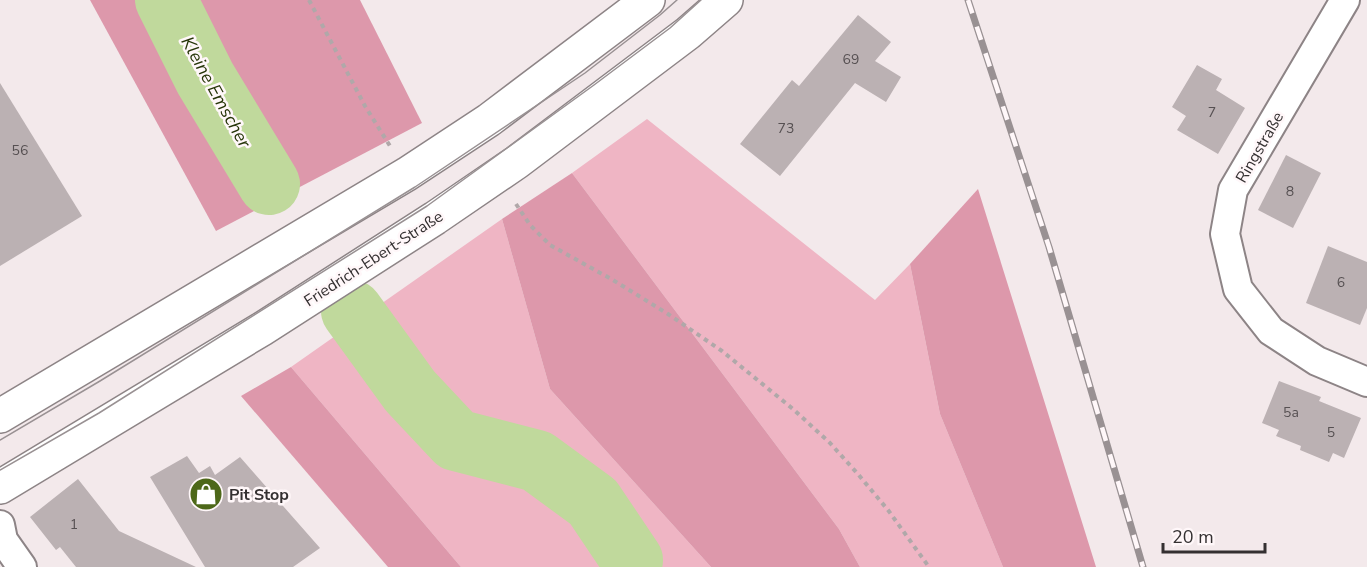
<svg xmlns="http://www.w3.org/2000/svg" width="1367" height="567" viewBox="0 0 1367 567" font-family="'Nunito Sans',sans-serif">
<rect width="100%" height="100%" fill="#f3e9eb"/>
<g fill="#efb5c4">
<path d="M647,119L875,300L910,264L940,414L1003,567H860L839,529L572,173Z"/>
<path d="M502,219L550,389L711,567H461L291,367Z"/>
</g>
<g fill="#dd98ab">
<path d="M90,0H360L422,123L216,231Z"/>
<path d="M572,173L839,529L860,567H711L550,389L502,219Z"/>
<path d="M978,189L1096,567H1003L940,414L910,264Z"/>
<path d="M291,367L461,567H388L241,396Z"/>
</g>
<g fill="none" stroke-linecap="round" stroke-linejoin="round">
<g stroke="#c0d99c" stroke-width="62">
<path d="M166,0L205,78L269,184"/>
<path d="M352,311L410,391L456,440L537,461L593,502L632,560L631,567"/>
</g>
</g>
<g fill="#bbb1b3">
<path d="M858,15L891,42L875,61L901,77L886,102L855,83L780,176L740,144L792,80L799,86Z"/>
<path d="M1197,65L1222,79L1216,90L1245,108L1218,154L1177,130L1186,116L1172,107Z"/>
<path d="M0,83L82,216L0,266Z"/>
<path d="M1286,155L1321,173L1293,228L1258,210Z"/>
<path d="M1328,246L1367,262V308L1360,325L1306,303Z"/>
<path d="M1279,381L1321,397L1319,401L1361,418L1344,458L1333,453L1329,462L1300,450L1301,446L1276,436L1279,430L1262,423Z"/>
<path d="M187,456L199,473L210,466L215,475L240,457L320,548L293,567H205L150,477Z"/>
<path d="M78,479L119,531L196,567H76L60,547L56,550L30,517Z"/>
</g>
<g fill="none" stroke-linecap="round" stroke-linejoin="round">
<defs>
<g id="street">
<path d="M1345,0L1233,190L1225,234L1238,289L1271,331L1317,361L1367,382"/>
<path d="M0,525L3,540L22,567"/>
</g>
<g id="secondary">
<path d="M0,416L407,174L489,120L648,0"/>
<path d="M0,487L262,329L435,218L517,162L688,33L726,0"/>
</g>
</defs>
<use href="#street" stroke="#8d8486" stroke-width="32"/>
<use href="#secondary" stroke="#8d8486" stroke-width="36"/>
<g stroke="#b0a8a9" stroke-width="4" stroke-dasharray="4.5 4.5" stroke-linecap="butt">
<path d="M309,0L365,106L390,146"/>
<path d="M516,204L530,225L550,245L613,280L668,314L722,351L793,409L830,443L857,473L888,510L929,567"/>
</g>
<use href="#street" stroke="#fff" stroke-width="28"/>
<use href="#secondary" stroke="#fff" stroke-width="33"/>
<g stroke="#999193" stroke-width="1.5">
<path d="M0,440L100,381L415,187L585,73L660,15L677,0"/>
<path d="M0,470L99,413L427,206L594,85L670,28L701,0"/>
</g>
<defs>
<path id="rail" d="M968,0L1049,247L1143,567"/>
</defs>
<use href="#rail" stroke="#999193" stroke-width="7"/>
<use href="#rail" stroke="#fff7f9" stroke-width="4.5" stroke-dasharray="14" stroke-linecap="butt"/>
</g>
<defs>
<symbol id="shop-disc" viewBox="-11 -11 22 22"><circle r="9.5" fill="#4d6819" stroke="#fff7f9"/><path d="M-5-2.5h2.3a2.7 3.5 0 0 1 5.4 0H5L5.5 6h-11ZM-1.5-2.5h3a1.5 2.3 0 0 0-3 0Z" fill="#fff"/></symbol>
</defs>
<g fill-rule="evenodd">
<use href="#shop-disc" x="187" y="475" width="38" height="38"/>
</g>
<g text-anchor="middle" stroke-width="5" stroke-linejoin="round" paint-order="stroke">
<g font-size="14" fill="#565052">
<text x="851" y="64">69</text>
<text x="1212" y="117">7</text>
<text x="786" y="133">73</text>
<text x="20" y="155">56</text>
<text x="1290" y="196">8</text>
<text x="1341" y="287">6</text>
<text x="1291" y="417">5a</text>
<text x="1331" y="437">5</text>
<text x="74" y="529">1</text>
</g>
<g font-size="16" fill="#343031" stroke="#fff7f9">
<text transform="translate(1259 147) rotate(-60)" y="6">Ringstraße</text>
<text transform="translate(373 258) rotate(-33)" y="6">Friedrich-Ebert-Straße</text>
</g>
<g font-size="16" font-weight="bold" fill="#343031" stroke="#fff7f9" text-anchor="start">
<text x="229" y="500">Pit Stop</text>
</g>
<g font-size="18" font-style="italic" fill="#263508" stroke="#fff7f9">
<text transform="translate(216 92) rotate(61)" y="6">Kleine Emscher</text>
</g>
</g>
<path d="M1163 543v9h102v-9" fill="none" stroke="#343031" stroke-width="3"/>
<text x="1172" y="543" font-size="18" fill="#343031" stroke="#fff7f9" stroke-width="4.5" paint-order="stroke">20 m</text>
</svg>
